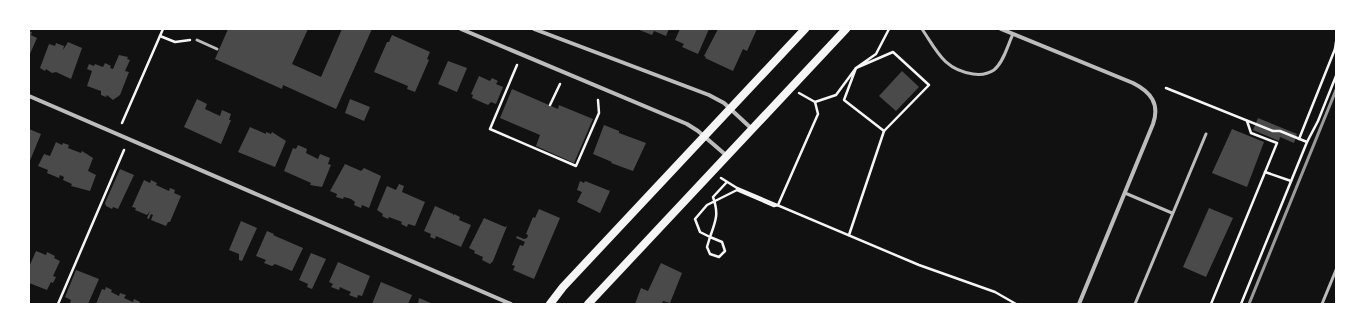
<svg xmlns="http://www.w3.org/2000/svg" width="1365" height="333" viewBox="0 0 1365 333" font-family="Ubuntu,sans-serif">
<rect width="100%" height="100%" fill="#111"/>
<g fill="#4a4a4a">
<path d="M228,29H308L292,64L321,77L342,29H372L336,109L283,85L282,89L215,59Z"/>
<path d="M637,29H669L666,36L654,31L652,35Z"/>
<path d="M680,29H709L698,54L682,47L684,44L675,40Z"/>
<path d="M718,29H757L747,51L743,49L733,71L705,58L706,57L704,56Z"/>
<path d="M29,31L32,32L31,35L37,38L29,56Z"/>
<path d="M392,35L430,52L427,59L429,60L415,92L407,89L408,86L374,72L387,42H389Z"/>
<path d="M68,42L82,48L71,79L56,72L52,73L46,69L45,71L40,68L49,44L55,46L56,43L64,46L63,50Z"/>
<path d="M119,55L128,57L127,59L130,60L125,71L129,72L120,95L113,100L107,95L106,97L101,95V91L87,86L92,71L87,69L89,64L94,66L95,64L103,67L105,63L111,66L110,68L113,69Z"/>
<path d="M448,61L467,68L457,92L438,84Z"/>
<path d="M902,71L919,87L896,111L879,96Z"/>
<path d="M479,76L490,81L492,78L498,81L496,84L503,87L496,104L491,102L488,105L472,98L473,95L471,94Z"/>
<path d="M512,89L558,109L559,105L593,119L574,163L536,146L540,135L500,118Z"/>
<path d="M197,99L207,104L205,109L220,116L222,110L231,114L229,120H231L221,144L184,127Z"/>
<path d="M350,99L370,107L364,121L345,113Z"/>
<path d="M1258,118L1297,134L1294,143L1280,137L1279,141L1253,130Z"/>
<path d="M604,125L619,131V133L646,143L633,171L611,163L612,162L593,154Z"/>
<path d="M250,127L266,134V132L271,134L272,132L286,141L275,167L238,152Z"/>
<path d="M29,129L41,134L29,163Z"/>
<path d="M1232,129L1264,142L1247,187L1212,173Z"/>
<path d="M56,142L62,145L63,143L69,145L68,148L81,153L82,151L93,158L88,171L96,175L90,191L71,186L72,184L63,180L64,177L60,175L59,178L47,173L48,170L38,166L44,154L50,156Z"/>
<path d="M298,145L307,149L306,153L318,159L320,154L330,158L328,164L331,165L322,187L310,185L311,183L284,171L293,148L296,149Z"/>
<path d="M345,164L361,171L364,168L381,176L369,208L362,205L361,208L354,205L355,202L351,199L344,197L343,199L336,197L337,194L330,191Z"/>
<path d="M120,169L134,175L118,209L113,207L112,209L106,206L105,203Z"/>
<path d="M144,180L150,183L151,180L157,183L156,185L169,191L170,188L175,190L174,193L181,196L170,222H168L166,226L151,220L153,215L151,214L149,219L147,218L150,211L147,215L135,210L136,208L132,207Z"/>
<path d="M580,181L584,183L585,181L610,191L600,213L577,202L582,192L577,190Z"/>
<path d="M399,184L404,186L402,192L425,202L415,226L408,224L407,227L401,224L402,222L389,217L388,219L382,216L383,214L377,210L387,186L396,190Z"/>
<path d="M435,206L453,214L454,216V214L460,217L459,220L471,225L461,247L436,236L435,239L430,237L431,234L424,231Z"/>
<path d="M1209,208L1233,218L1206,277L1183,267Z"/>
<path d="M539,209L560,218L534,279L513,270L515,266L512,265L520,245L523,246L525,242L516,238L517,236L524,239L527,238L528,235L526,234L533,217L535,218Z"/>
<path d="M484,218L505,227L507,226L493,261L490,264L482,260L483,257L474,253L475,251L469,248Z"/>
<path d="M241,221L257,228L242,261L239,260V254L229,250Z"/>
<path d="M267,231L274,234L273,235L303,248L292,271L275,264L272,266L264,263L266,260L256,256Z"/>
<path d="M36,251L46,255L47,252L55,256L54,258L60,261L53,276L56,277L53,283L51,282L47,290L29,283V267Z"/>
<path d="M311,253L326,259L312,289L307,287L308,284L299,280Z"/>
<path d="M338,262L354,269L353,272L354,269L370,276L362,296L358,295L357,298L349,295L351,292L344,289L340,287L339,290L331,287L333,284L329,282Z"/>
<path d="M661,263L682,273L670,303L663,301L662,304H635L641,288L648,291Z"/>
<path d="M76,270L99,279L88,304H72L70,303L71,300L65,297Z"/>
<path d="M381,282L412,295L408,304H372Z"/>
<path d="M106,287L112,290L111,292L119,296L120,293L126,295L124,298L133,302L134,299L140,302L139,304H96L102,289L105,290Z"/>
<path d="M419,298L433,304H418Z"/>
</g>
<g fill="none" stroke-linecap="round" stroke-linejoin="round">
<g stroke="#f5f5f5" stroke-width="2.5">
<path d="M160,36L175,42L190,40"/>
<path d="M1335,49L1336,42"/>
<path d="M517,65L490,129L576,166L599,113L598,100"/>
<path d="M1166,88L1273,131H1280L1307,142L1241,304"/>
<path d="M815,102L836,95L856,68L844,100L884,131L849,235"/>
<path d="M550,105L560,84"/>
<path d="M122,123L163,29"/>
<path d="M884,131L929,85L893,52L856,68L876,54L889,29"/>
<path d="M1299,139L1335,49H1336"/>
<path d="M1307,142L1318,121L1336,76"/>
<path d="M1265,172L1291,181"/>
<path d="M721,178L737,188L919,265L995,292L1016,304"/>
<path d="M726,183L713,197C719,214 716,220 710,237L722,242L725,251L719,257L710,254L707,247L710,237L700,232L695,219L707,205L737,190L774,206L778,205L818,114L815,102L799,93"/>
<path d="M58,304L124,150"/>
<path d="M1211,304L1277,143L1251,133L1247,121"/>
</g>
<g stroke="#bcbcbc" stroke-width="3">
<path d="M922,29C937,51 944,70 973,74C980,75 988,74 994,70C1004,62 1008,44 1013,34"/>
<path d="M197,40L217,49"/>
<path d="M1125,193L1172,213"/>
<path d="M1135,304L1206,134"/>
<path d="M1322,304L1336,270"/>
</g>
<g stroke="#bcbcbc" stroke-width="4">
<path d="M461,29L687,124L698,131L727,156"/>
<path d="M534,29L709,95L724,103L752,129"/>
<path d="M1001,29L1133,83C1151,92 1160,104 1153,124L1079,304"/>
<path d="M29,96L511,304"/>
</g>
<g stroke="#f5f5f5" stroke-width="8">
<path d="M550,304L563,287L805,29"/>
<path d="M588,304L846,29"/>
</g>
<path stroke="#9a9a9a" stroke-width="3" d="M1249,304L1336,90"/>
</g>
<rect width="1365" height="333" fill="none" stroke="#ffffff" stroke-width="60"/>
</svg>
